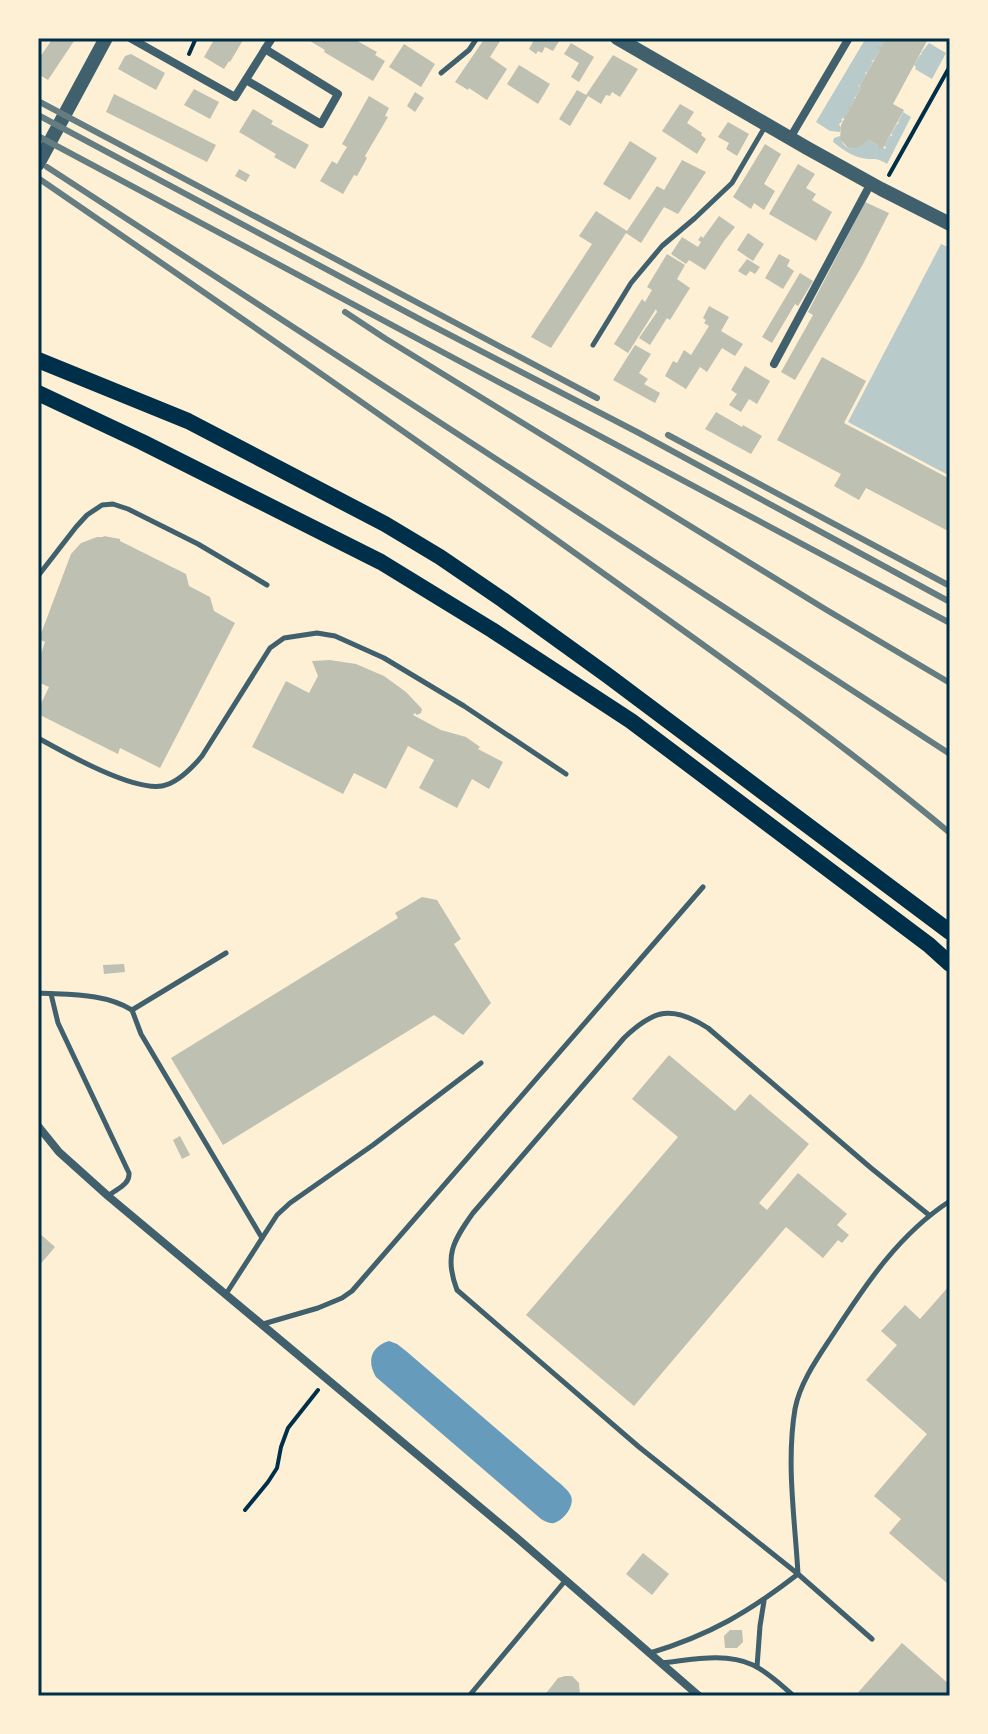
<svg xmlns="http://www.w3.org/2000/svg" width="988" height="1734" viewBox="0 0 988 1734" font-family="Signika,sans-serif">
<rect width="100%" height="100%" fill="#fdf0d5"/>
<g fill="#b9caca">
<path d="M866,38H885L881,47L878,48L880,50L874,60L871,61L873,62L867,73L865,72L866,75L860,85L858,86L861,88L856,97H854L855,99L850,108L847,109L849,110L845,119L843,118L841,120L843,121L839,124L841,128L840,132L830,131L816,122Z"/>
<path d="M929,43L946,53L932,79L915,69L916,67L914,65L920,55L922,54L921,53Z"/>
<path d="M903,112L911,117L887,164C873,156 875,161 862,158C851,156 841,148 833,142L834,138L840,136C846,157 858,146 869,140L879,146L880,149L882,147L885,149L886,147L884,146L890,136L893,135L891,134L897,124L899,123L898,122Z"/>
<path d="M941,244L950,248V476L848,422Z"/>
</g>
<path fill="#669bbc" d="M389,1341L397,1344L406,1351L557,1481C562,1485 569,1491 571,1496C575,1506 563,1521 554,1523C549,1524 545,1521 541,1519L376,1377C367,1362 370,1347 389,1341Z"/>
<g fill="#bec0b2">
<path d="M53,38H70L74,41L48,80L38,74V60Z"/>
<path d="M215,38H239L243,40L230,62L229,61L224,69L204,57Z"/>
<path d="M305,38H352L377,52L375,55L385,61L373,81L324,52L325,50Z"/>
<path d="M485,38H502L490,57L507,69L487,100L469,88L468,90L455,82Z"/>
<path d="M530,38H561L553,51L545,47L542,53L538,51L536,54L529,49L534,40Z"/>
<path d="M885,38H928V39L893,104L904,110L883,148L880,149L878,148L879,146L869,140L857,148H848L840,139L841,125L849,110L847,109L849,107L850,108L856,97L861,88L859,87L880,50L874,46L881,47Z"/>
<path d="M571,43L594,57L579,82L571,77L579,63L564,54Z"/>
<path d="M404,44L435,64L421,87L389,67Z"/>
<path d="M131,54L165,73L156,90L118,69L125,56Z"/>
<path d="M613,55L638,69L620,97L612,92L610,96L606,95L601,104L588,96L570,126L559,119L577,90L588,96L586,95Z"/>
<path d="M519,65L550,84L538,104L507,84Z"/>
<path d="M194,89L219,102L210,119L184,105Z"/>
<path d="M415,92L424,98L415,112L407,106Z"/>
<path d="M114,94L216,145L207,162L106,112Z"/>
<path d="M369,96L389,108L385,116L388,117L365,156L367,158L357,176L354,175L343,194L320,181L332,161L337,164L342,155L347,147L342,144Z"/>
<path d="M680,104L694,112L687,123L702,133L701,135L706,139L697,154L662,131Z"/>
<path d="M253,109L273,121L271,124L309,145L295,169L274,157L276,154L239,132Z"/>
<path d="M728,122L749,134L737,156L726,149L729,143L718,137Z"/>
<path d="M630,141L657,158L630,200L603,184Z"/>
<path d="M765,144L781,154L764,184L775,191L764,210L754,203L751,209L733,197Z"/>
<path d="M682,160L706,172L678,214L664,207L641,243L626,233L551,348L531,337L592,244L579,236L596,211L627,231L657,186L664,190Z"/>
<path d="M798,164L815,174L806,188L816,194L812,200L832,212L816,241L769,214Z"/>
<path d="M239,169L250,175L246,182L235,176Z"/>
<path d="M865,202L889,213L862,266L795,380L781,372L813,315L808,312Z"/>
<path d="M719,216L735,227L724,241L705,270L689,260L686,264L671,254L682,237L698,247L701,242L698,240L701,236L703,238Z"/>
<path d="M748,233L764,244L753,261L737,250Z"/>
<path d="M667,254L685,265L677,279L690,288L670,320L667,318L650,345L639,338L657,312L656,309L628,353L614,344L642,299L645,302L652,290L647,287Z"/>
<path d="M779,254L790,260L787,266L794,271L783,289L765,278Z"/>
<path d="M747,259L760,267L755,274L750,271L746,276L738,271Z"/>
<path d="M800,273L813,281L798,306L795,304L772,343L762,337Z"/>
<path d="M709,306L729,317L721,331L743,344L735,356L722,348L707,372L700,367L686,389L665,376L673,361L677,363L684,350L691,355L709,326L704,323L706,320L703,318Z"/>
<path d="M635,345L651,354L639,373L648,379L644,384L660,393L655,403L613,380Z"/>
<path d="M822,357L866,381L844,423L950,479V532L866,488L859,500L834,486L841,474L777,440Z"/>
<path d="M745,366L770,381L757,404L749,399L741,412L729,405L737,394L731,390Z"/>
<path d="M716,412L742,427L743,425L762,436L751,454L705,429Z"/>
<path d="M104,536L120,539V541L186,574L189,586L210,597L214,611L235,623L160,768L120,748L118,754L38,714V710L49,687L38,682V663L45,642L39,639L71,554L81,543L97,537H103Z"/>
<path d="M330,660L356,664L384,676L406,692L422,709L421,713L417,715L415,713L413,715L441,730L466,737L480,747L478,749L503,762L489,789L472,779L457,808L419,788L434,760L408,746L386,789L354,773L343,794L252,747L286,681L309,693L318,676L312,661Z"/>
<path d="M422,897L437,900L461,939L454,944L491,1003L463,1035L434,1015L223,1145L171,1058L398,918L395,913Z"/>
<path d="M124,964L125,972L104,974L103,965Z"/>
<path d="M669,1055L735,1111L750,1094L809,1144L759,1203L767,1210L798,1173L847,1214L837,1225L849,1235L842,1243L838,1240L823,1258L786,1227L634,1406L526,1315L678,1137L632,1099Z"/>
<path d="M180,1136L190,1155L182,1159L173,1140Z"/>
<path d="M38,1232L55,1247L38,1267Z"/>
<path d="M950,1285V1581L948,1584L889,1533L901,1519L874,1496L927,1434L866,1380L897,1345L881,1331L905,1305L920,1319Z"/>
<path d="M643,1553L669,1574L652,1595L626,1574Z"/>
<path d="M730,1630H742L743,1642L737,1648H725L724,1636Z"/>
<path d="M902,1643L950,1685V1696H855Z"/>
<path d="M565,1676H572L579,1683L580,1696H544L558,1678Z"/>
</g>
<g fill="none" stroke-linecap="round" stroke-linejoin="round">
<g stroke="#003049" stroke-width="4">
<path d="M189,54L196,38"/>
<path d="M889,175L950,66"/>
<path d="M245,1510L268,1482L277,1468L281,1447L288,1428L318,1390"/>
</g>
<g stroke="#3f606c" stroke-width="5">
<path d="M441,73L469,50L477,38"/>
<path d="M593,345L631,283L662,246L695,218L732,183L766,125"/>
<path d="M38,576L76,527L87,515L102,505L113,504L128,509L198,544L267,585"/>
<path d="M38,738C65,753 132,791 162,786C178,783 192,768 202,756L270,648L284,638L317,633L335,636L384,658L464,706L566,774"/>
<path d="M38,993C71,995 104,993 132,1010L226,953"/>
<path d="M51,994L58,1023L129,1173C130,1185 116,1189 108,1196"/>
<path d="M132,1010L141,1034L262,1238"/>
<path d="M226,1294L277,1215L290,1203L373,1145L481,1063"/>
<path d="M263,1324L318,1308L342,1298L352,1291L703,887"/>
<path d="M872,1639L798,1574C795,1520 786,1463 795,1409C800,1382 819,1356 834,1333C866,1284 899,1234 950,1201"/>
<path d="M650,1653C710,1635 749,1612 798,1574L639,1447L457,1290C444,1256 453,1241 473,1213L624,1038C654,1009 672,1005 708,1028L871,1168L929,1215"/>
<path d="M662,1663C691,1660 725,1652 753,1665C768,1672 781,1685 794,1696"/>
<path d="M757,1667L760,1626L764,1601"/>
<path d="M469,1696L565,1581"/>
</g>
<g stroke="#3f606c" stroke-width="8">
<path d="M130,38L235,97L272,38"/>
<path d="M246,80L321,124L338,94L265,49"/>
<path d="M790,138L849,38"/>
<path d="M774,364L871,183"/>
<path d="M38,1126L59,1152L108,1196L517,1538L699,1696"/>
</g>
<g stroke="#3f606c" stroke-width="14">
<path d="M617,38L807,148L881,189L950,224"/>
<path d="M38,164L106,38"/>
</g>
<g stroke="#003049" stroke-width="16">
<path d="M38,360L188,421L385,524L440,557L503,600L607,675L950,932"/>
<path d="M38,393L142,442L381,562L492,630L631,721L929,945L950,964"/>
</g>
<g stroke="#657d81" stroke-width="6">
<path d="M38,101L597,398"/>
<path d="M38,115L425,322L639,433L950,602"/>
<path d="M38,136L950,623"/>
<path d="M47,167L950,754"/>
<path d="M38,178C229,309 419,441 607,576C723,659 840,741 950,833"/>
<path d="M345,312L386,339L825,609L950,683"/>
<path d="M668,435L950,586"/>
</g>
</g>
<rect width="988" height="1734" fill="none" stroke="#fdf0d5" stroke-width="80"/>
<rect x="40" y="40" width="908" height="1654" fill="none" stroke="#003049" stroke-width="3"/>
</svg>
